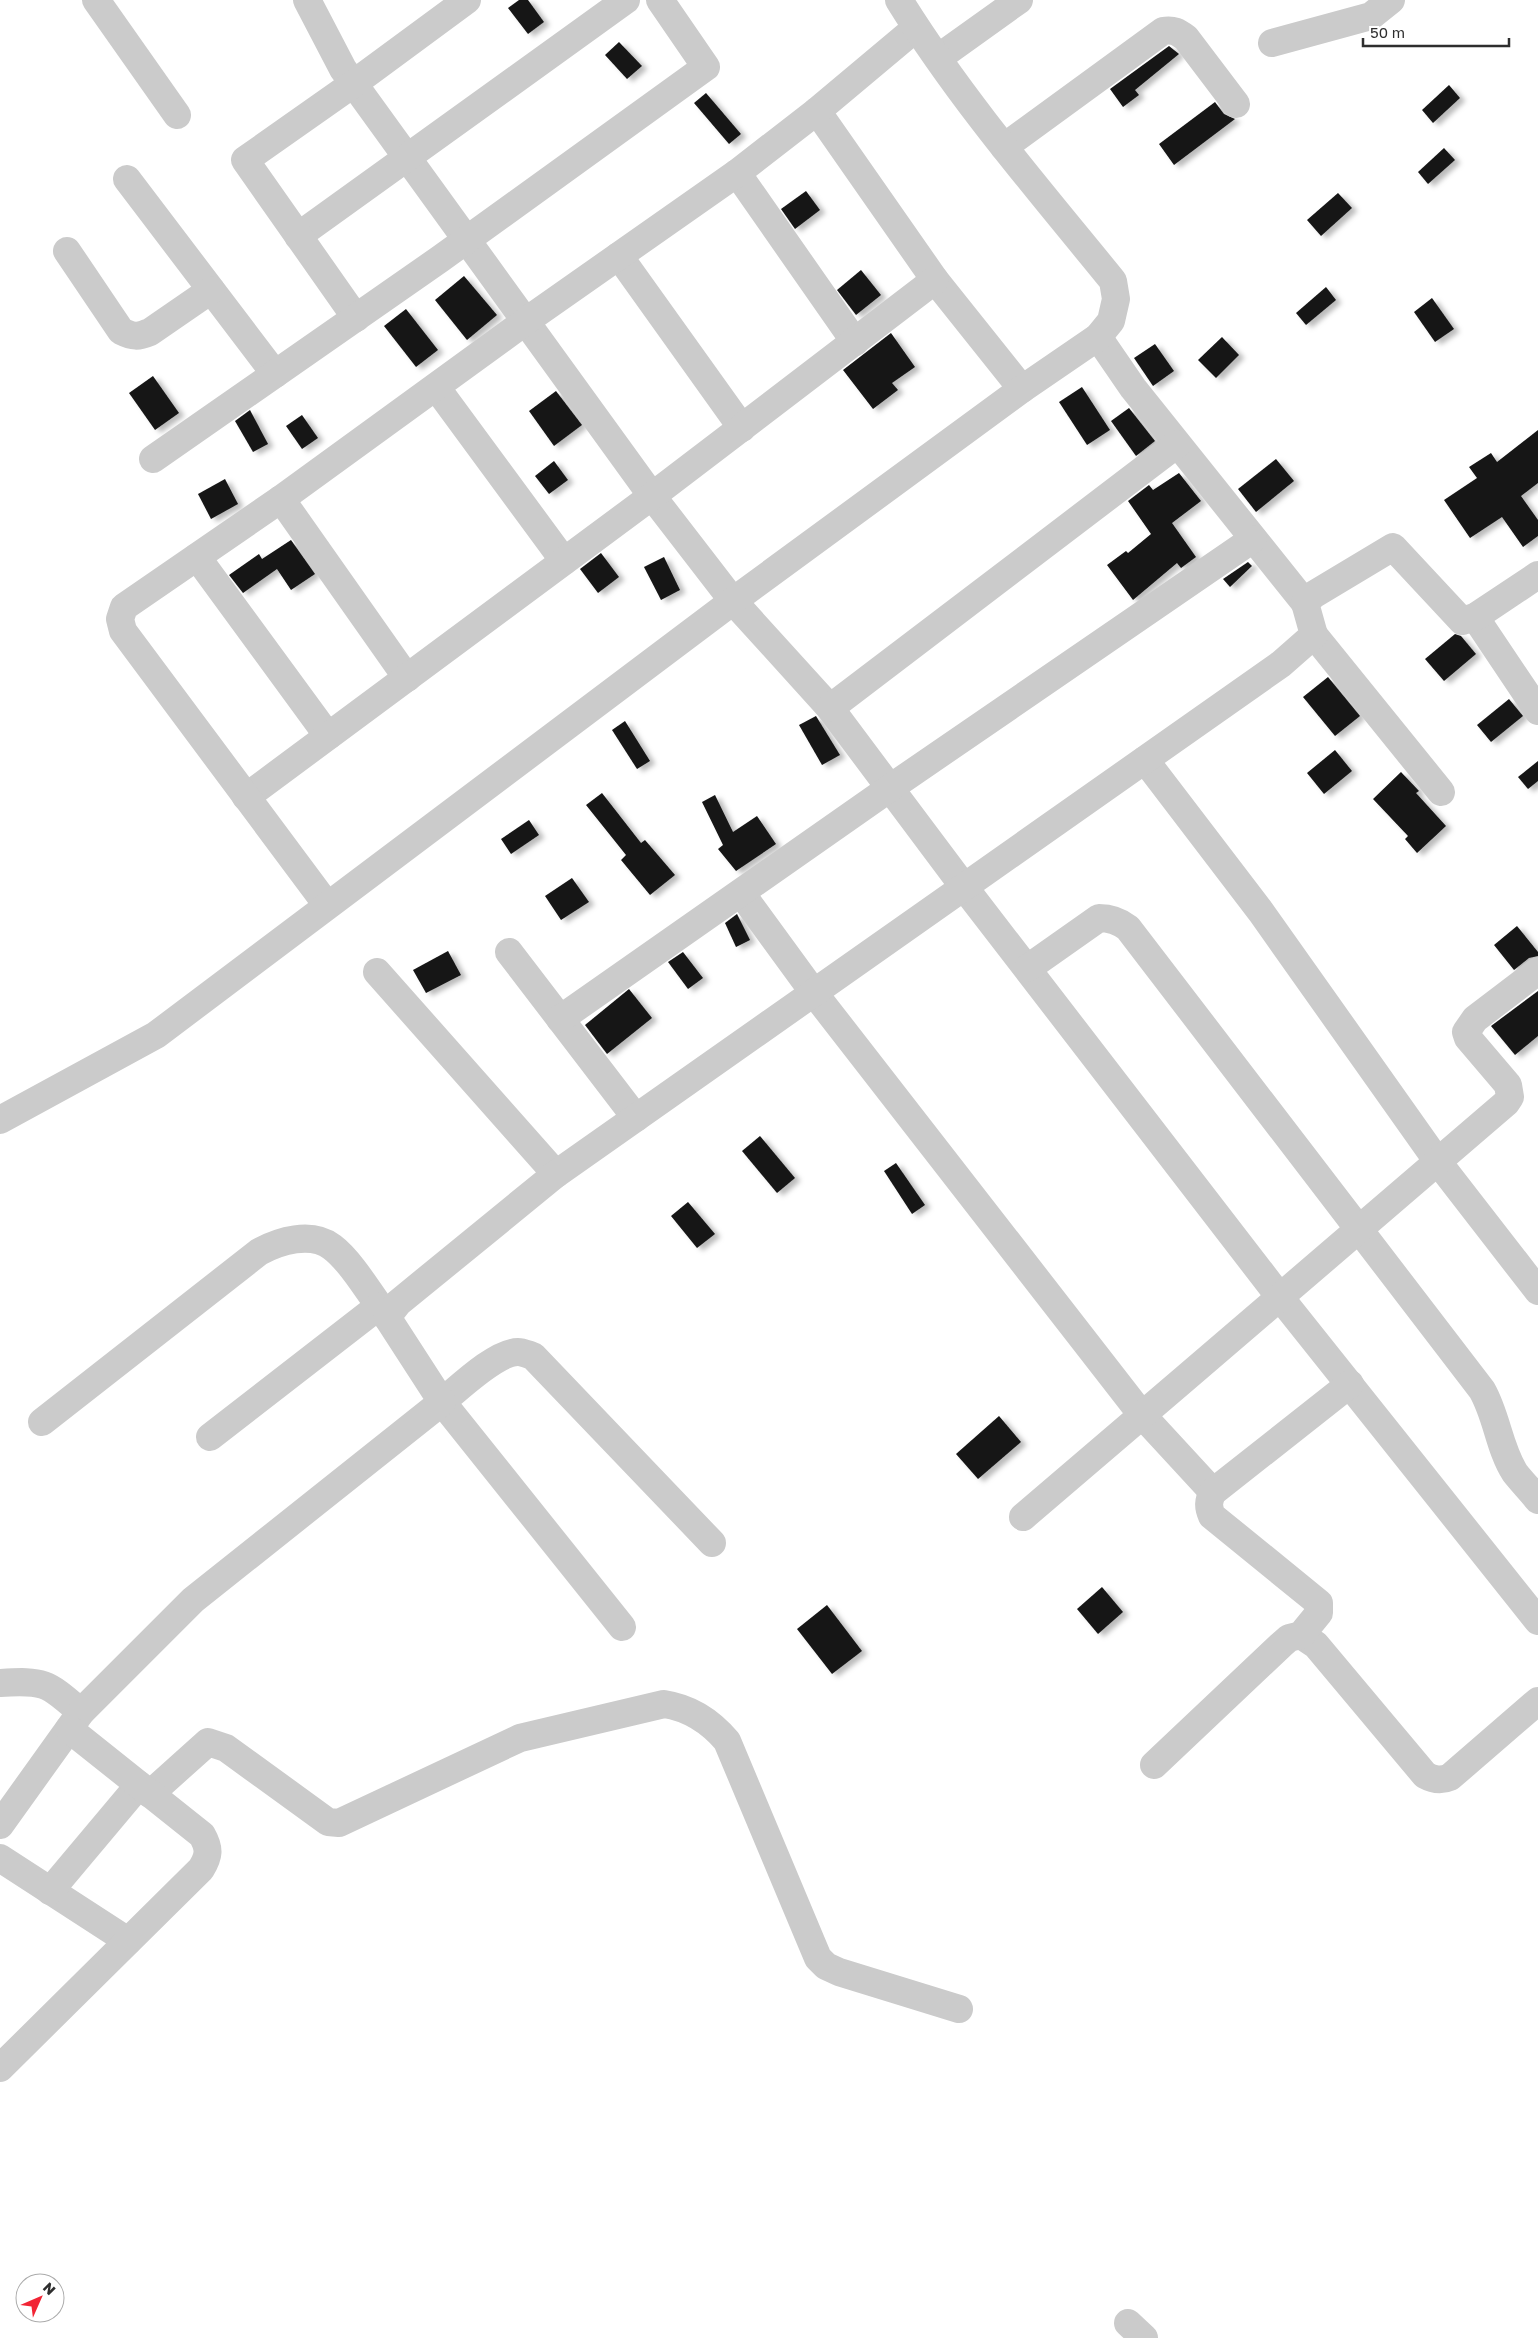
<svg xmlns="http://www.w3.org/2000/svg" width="1538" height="2338" viewBox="0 0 1538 2338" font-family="'Golos Text',sans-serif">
<defs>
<filter id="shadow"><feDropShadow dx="5.5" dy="3" stdDeviation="2.5" flood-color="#0004"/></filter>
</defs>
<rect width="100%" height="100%" fill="#fff"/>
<g fill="#151515" filter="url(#shadow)">
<path d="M519,0H528L544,22L528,34L508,8Z"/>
<path d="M619,42L642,66L627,79L605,55Z"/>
<path d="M1169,46L1179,54L1135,90L1139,95L1123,107L1110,89Z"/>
<path d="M1449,85L1460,98L1433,123L1422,110Z"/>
<path d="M706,93L741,134L729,144L694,103Z"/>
<path d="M1215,102L1224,114L1235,119L1174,165L1159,144Z"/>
<path d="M1444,148L1455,160L1428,184L1418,172Z"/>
<path d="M806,191L820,210L795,229L781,209Z"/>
<path d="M1338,193L1352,208L1321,236L1307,220Z"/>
<path d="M861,270L881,295L856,315L837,290Z"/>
<path d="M464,276L497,315L467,340L435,300Z"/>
<path d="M1326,287L1336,300L1306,325L1296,313Z"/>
<path d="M1432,298L1454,329L1435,342L1414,312Z"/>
<path d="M406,309L438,350L416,367L384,326Z"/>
<path d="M891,333L915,367L892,383L898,390L873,409L843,370Z"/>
<path d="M1222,337L1239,355L1216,378L1198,360Z"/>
<path d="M1155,344L1174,371L1153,386L1134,358Z"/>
<path d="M153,376L179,413L155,430L129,393Z"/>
<path d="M1082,387L1110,430L1087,445L1059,402Z"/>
<path d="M556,391L582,425L554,446L529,411Z"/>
<path d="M1129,408L1155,441L1136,456L1111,421Z"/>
<path d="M250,410L268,444L253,452L235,421Z"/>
<path d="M302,415L318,438L302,449L286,426Z"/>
<path d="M1538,430V483L1521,496L1538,520V536L1523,547L1502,517L1470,538L1444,500L1477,478L1469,467L1491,453L1497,462Z"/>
<path d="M1276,459L1294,481L1256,512L1238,489Z"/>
<path d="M554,461L568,480L549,494L535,476Z"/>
<path d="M1179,473L1201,501L1172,523L1196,557L1181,568L1177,563L1133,600L1107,565L1126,551L1128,553L1151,534L1128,501L1149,485L1153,490Z"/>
<path d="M225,479L238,504L211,519L198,494Z"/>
<path d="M291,540L315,574L291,590L277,569L243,593L229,575L259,554L262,559Z"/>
<path d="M601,553L619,577L598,593L580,569Z"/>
<path d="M664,557L680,590L661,600L644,567Z"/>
<path d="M1248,562L1252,566L1230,587L1223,579Z"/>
<path d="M1455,634L1461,636L1476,654L1444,681L1425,659Z"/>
<path d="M1328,677L1360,716L1335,736L1303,697Z"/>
<path d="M1509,699L1523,716L1491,742L1477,725Z"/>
<path d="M816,716L840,755L822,765L799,725Z"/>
<path d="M625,721L650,761L637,769L612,730Z"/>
<path d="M1335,750L1352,771L1324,794L1307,773Z"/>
<path d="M1538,761V781L1528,789L1518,777Z"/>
<path d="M1401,772L1419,791L1416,793L1446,826L1417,853L1405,839L1408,836L1373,799Z"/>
<path d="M602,793L641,843L645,840L675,875L650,895L621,860L626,855L586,805Z"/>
<path d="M715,795L733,832L757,816L776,844L736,871L718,849L723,845L702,802Z"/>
<path d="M529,820L539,835L511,854L501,839Z"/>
<path d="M572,878L589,902L561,920L545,896Z"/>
<path d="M737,914L750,940L736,947L725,923Z"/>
<path d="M1517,926L1538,952V956L1529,958L1514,970L1494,945Z"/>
<path d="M448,951L461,975L426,993L413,970Z"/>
<path d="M683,952L703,978L688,989L668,962Z"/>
<path d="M629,989L652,1018L607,1054L585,1025Z"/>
<path d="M1538,991V1036L1515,1055L1491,1026Z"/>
<path d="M760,1136L795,1178L777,1193L742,1151Z"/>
<path d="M896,1163L925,1205L912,1214L884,1171Z"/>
<path d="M688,1202L715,1234L697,1248L671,1216Z"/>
<path d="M999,1416L1021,1442L978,1479L956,1454Z"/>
<path d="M1102,1587L1123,1612L1098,1634L1077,1609Z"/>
<path d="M827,1605L862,1651L832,1674L797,1629Z"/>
</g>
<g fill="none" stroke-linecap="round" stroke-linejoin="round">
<g stroke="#cbcbcb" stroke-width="28">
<path d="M96,0L177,115"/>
<path d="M307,0L343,69L652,496L733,601L830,708L964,887L1279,1296L1538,1621"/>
<path d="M1272,43L1371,16L1391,0"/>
<path d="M938,58L1019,0"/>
<path d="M817,111L935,280L1022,389"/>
<path d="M1004,147L1163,31C1173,29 1178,32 1186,38L1236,104"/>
<path d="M737,173L855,342"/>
<path d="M127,179L275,374"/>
<path d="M298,236L626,0"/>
<path d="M67,251L121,331C133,337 138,337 150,332L211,290"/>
<path d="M619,256L742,428"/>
<path d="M356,318L245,160L353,84L467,0"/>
<path d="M1098,337L1133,388L1305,603"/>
<path d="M436,387L564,561"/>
<path d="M153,459L440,259L706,67L660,0"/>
<path d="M281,499L407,678"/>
<path d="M197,557L328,736"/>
<path d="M1475,617L1538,711"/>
<path d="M1314,635L1441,792"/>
<path d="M830,708L1177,444"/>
<path d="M1145,760L1261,912L1438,1162L1538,1291"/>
<path d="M246,797L652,496L935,280"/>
<path d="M741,893L814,993L1142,1415L1213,1492"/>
<path d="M327,905L123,631L120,619L124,607L281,499L526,321L737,173L817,111L916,28"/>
<path d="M509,952L636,1118"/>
<path d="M1028,968L1099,918C1111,918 1119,921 1128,928L1482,1390C1497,1416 1499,1448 1515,1473C1522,1482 1531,1491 1538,1500"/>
<path d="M377,972L556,1174"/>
<path d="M560,1019L890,788L1253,539"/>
<path d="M0,1120L156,1035L733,601L1022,389L1098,337L1111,321L1116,299L1113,281C1039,190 961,100 899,0"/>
<path d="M42,1422L259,1252C279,1241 311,1231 332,1247C351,1261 372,1297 387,1317"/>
<path d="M210,1437L379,1306"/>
<path d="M1023,1517C1184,1379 1346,1242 1506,1103L1510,1097L1508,1085L1468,1038L1466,1032L1475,1019L1538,971"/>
<path d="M622,1627L442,1402C459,1388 496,1352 518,1352C523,1352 529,1355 533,1356L712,1543"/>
<path d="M1301,1635L1316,1645L1425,1775C1434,1780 1441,1781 1450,1777L1538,1701"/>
<path d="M0,1683C45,1680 47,1683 81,1712"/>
<path d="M1154,1765L1281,1645L1289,1638L1301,1635L1319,1613V1603L1212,1516C1208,1507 1208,1501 1213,1492L1350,1384"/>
<path d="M150,1794L208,1742L226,1748L328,1822L339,1823L520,1738L664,1704C690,1708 710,1721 727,1741L818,1958L826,1966L839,1972L959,2009"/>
<path d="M0,1825L81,1712L193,1600L442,1402L387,1317L398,1303L556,1174L1281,664L1314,635L1305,603L1313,595L1393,547L1462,621L1475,617L1538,575"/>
<path d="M0,1858L128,1941"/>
<path d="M50,1891L139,1785"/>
<path d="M0,2068L201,1869C209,1856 210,1849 202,1835L69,1729"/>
<path d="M1128,2323L1144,2338"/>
</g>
</g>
<g transform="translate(40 2298) rotate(45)"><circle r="24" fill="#ffffff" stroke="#ababab"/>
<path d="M0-4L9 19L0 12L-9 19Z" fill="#f22434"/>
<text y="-8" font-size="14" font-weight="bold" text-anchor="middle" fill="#2e2e2e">N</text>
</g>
<path d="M1363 38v8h146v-8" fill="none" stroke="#2e2e2e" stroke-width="2.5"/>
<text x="1370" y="38" font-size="15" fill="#2e2e2e" stroke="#ffffff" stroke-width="4" paint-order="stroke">50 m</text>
</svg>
